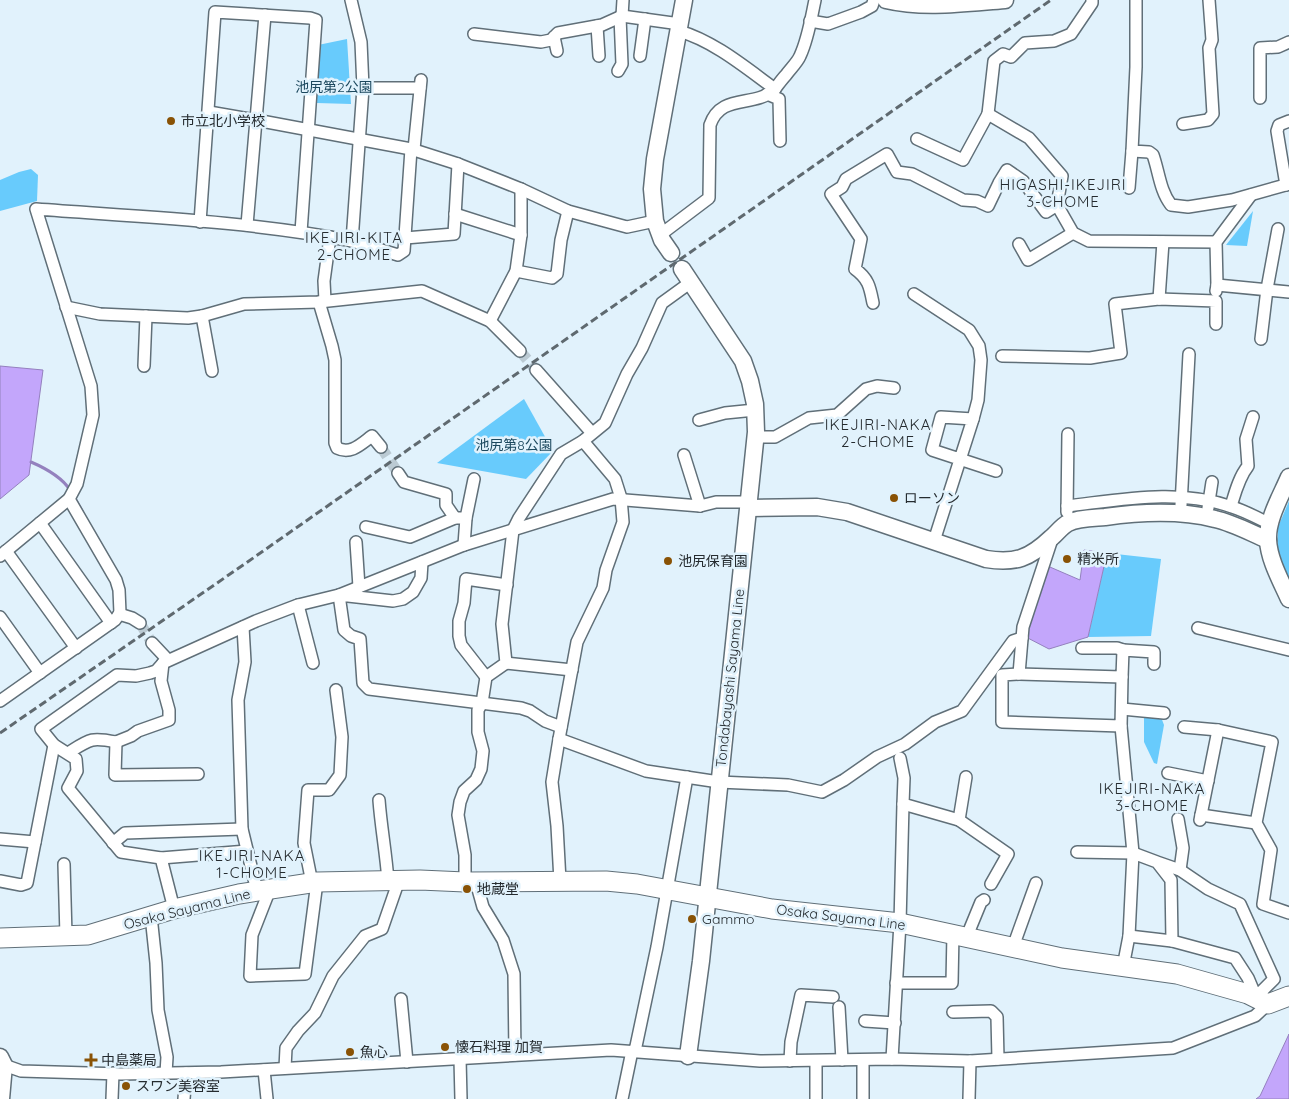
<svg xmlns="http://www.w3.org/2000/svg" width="1289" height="1099" viewBox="0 0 1289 1099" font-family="Quicksand,'Noto Sans JP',sans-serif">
<rect width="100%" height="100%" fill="#e1f2fc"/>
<g fill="#68cbfc">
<path d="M347,39L351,104L317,103L318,45Z"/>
<path d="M31,169L38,175L37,201L0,211V180L19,172Z"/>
<path d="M1253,211L1247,246L1226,245Z"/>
<path d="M524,399L553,451L526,479L437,463Z"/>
<path d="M1289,501V582L1277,550L1278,527Z"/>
<path d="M1107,553L1161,559L1151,636L1088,637Z"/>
<path d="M1144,715L1161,717L1164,725L1157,764L1154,763L1144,742Z"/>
</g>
<g fill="#c3a6fb" stroke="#9481be">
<path d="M0,366L43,370L29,475L0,499Z"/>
<path d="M1084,550L1107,553L1088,637L1049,649L1022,635L1043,564L1080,580Z"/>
<path d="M1289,1034V1099H1256L1260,1096Z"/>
</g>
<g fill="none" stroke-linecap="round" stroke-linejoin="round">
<g stroke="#9481be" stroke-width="3">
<path d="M31,462C45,468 61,476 70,490"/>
<path d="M73,495L82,511"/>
</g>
<g stroke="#bbcad3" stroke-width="11" stroke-dasharray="11 5.5" stroke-linecap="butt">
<path d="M520,351L536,370"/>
<path d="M381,447L398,473"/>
<path d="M140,623L152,643"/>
</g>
<defs>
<g id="street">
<path d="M1136,0V67L1132,151L1149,152L1153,155C1159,172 1160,191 1171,205L1188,207L1232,200L1289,184"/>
<path d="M622,16L623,0"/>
<path d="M810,21L828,24L861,12L872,6L874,0"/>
<path d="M597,26L599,56"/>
<path d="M679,31C714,41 746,68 775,89"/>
<path d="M474,34L541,42L551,40L558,33L602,25L622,16L680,24"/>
<path d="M554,37L557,51"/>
<path d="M640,56L645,19"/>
<path d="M618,71L622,64L620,17"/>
<path d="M363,88H420"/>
<path d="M767,94L779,99L780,141"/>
<path d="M1260,98V48L1278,47L1289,42"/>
<path d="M209,112L256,120L411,149L458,164L521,189L568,211L627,227L655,221"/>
<path d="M988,114L994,61L1003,54L1011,57L1025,43L1054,41L1071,34L1092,3V0"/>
<path d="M1183,124L1208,120L1213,114L1209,48L1212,40L1209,0"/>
<path d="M917,139L963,160L988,114L1029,138L1062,176L1057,205L1073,233L1089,241L1216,242"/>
<path d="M414,149L421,80"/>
<path d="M1286,185L1277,131L1279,125L1289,121"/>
<path d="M1129,188L1132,151"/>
<path d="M455,214L521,235"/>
<path d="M200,222L215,12L310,18L316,20L301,232"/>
<path d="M247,225L265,15"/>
<path d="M660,235L709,198L710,125C721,93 753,108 774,90C778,85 782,79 786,75C790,69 797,63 800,56C808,39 811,19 815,0"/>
<path d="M405,238L454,234L458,164"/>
<path d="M352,241L398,255L404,251L411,149"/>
<path d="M1019,244L1028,260L1073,233"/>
<path d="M516,271L552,278L557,274L561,240L568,211"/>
<path d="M1217,285L1216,242L1251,195"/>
<path d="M1216,291L1217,285L1289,292"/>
<path d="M914,294L969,330L979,346L981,360L978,400L973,419"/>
<path d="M1159,299L1163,242"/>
<path d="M325,301L324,281L330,237"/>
<path d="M319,302L332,346L335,360V443L337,448C351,455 361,444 372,436L381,447"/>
<path d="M873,303C870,288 869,279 855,269L861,239L831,194L842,187L846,179L887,154L897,172L912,174L963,200L977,201L988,206L999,183L1007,170L1023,181L1046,212L1057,205"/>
<path d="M66,307L100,314L188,318L202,316L244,304L319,302L422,291L490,321L520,351"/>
<path d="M202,316L212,371"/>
<path d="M490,321L516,271L521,235V189"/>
<path d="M1261,339L1267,289L1278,229"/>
<path d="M1002,356L1090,358L1121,353L1115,304L1159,299L1216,301V324"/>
<path d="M144,366L146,316"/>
<path d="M536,370L592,433"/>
<path d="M699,420L725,413L755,410"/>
<path d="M755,437H775L809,418L837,415L866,389L877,386L894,388"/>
<path d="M684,455L700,506"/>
<path d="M398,473L404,482L446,494V505L455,518"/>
<path d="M1181,505L1189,354"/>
<path d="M1067,506C1120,500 1179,488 1232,507C1245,511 1258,518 1270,524"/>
<path d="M1231,506C1235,493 1239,477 1248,466L1246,439L1253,417"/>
<path d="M1208,508L1212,482"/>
<path d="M1067,512L1068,434"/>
<path d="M40,523L111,623"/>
<path d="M366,527L410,537L455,518H466"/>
<path d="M1052,539L1023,627L1019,674L1122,677L1123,650L1154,652V664"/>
<path d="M934,541L973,419L941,417L932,450L996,471"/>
<path d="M356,542L359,587"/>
<path d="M464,545L466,518L474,479"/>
<path d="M6,551L76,648"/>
<path d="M0,556L69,499L77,484L93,415L91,386L36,209C142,217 248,221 352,241L363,88L361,42L351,0"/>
<path d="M422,562L421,578L413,592L403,599L393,601L339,595L344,630L351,636L360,639L363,683L369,689L521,708L530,711L545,721L561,727"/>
<path d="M298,605L313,663"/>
<path d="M119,614L132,618L140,623"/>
<path d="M0,617L40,673"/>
<path d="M243,627L245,662L238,700L242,829L257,891"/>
<path d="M1198,628L1289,650"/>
<path d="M152,643L168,660"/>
<path d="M1082,648H1117L1123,650"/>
<path d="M506,663L572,670"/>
<path d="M1019,674L1002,675V722L1121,726L1122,677"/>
<path d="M486,677L461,645L459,636V621L464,603L466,579L507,585"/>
<path d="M0,701L115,620L120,613L119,590L116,580L69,499"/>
<path d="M1122,709L1164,713"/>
<path d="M1121,726L1133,853L1129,936L1123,967"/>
<path d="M1184,727L1218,730L1272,742L1256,823L1271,850L1263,904L1289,913"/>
<path d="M559,739L646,771L719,782L788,785L822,792L844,780L877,757L905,744L935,722L962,711L1013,641L1022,638"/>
<path d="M116,742L131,736L138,731L169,720V710L161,681L163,663"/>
<path d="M68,753C90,739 91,737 116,742L115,775L198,774"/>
<path d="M900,758L904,778L903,804L959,820L1008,854L991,884"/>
<path d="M1168,773L1208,781"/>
<path d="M379,800C381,827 386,853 388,881"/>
<path d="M1201,815L1256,823"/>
<path d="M1178,819L1183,848L1180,870"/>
<path d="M959,820L966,777"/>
<path d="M1200,820L1218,730"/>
<path d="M0,839L35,842"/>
<path d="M113,843L125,833L242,829"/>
<path d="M1077,852L1133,853L1157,862L1171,880L1172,941L1235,958L1248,978L1256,997L1274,979L1240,904L1208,889L1180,870L1157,862"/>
<path d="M161,858L247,851"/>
<path d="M64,864L66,936"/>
<path d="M0,881L21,885L27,883L54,745"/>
<path d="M560,881L557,826L552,782L559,739L577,642L603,588L606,570L623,522L621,498L615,479L583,441"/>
<path d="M465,882V855L458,815L460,802L464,791L476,780L481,769L483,751L478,732V710L482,703L486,677L506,663L502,624L513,530L519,518L561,454L583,441L605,423L627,374L642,348L662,303L691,282"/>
<path d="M476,882L483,907L503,940L514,974L515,1055"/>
<path d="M312,883L304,843L308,790H329L340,775L342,737L336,690"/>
<path d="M270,889L252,935L250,976L305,974L317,882"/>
<path d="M174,909L161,858L121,852L68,788L77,771L76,759L54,745L41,729L117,675L136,676L150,673L156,671L163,663L256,621L298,605L339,595L464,545L613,499L700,506L716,502H749"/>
<path d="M151,916L156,963L158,1010L167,1057L166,1073"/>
<path d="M967,936L981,902L984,900"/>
<path d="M1129,936L1172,941"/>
<path d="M1013,947L1036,883"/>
<path d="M896,983H952L953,933"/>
<path d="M401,999L407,1062"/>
<path d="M839,1007L842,1060"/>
<path d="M953,1012L991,1011L997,1017L998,1059"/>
<path d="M865,1021L895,1023"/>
<path d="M635,1051L657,947L687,777"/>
<path d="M460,1059L461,1099"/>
<path d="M892,1059L900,923L903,804"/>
<path d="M863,1060V1099"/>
<path d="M790,1061L791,1042L801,995L833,997"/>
<path d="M816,1061V1099"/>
<path d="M4,1065L21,1071L121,1074L221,1072L611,1050L760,1061L892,1059L970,1061L1173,1048L1255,1016L1268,1004"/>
<path d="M285,1068L286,1048L298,1031L315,1013L333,976L365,936L382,929L399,880"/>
<path d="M264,1070L267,1099"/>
<path d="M112,1099L113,1073"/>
<path d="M184,1099L186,1073"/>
<path d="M622,1099L632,1051"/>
<path d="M969,1099L970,1061"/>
</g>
<g id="secondary">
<path d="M886,0C924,9 966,3 1005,0"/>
<path d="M671,253L662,240L655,221L652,189L655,159L684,0"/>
<path d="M682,269L743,361L750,381L755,404L756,432L701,961L688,1056"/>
<path d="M1289,477C1281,496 1267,519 1268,540C1269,560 1281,581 1289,599"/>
<path d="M749,508L817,507L847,512L986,559C1015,564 1030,558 1051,538C1056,534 1062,526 1068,523C1078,518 1094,518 1105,517C1141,512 1180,510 1215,519C1233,523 1251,533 1268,540"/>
<path d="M0,1057L4,1065L1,1099"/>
</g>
<path id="primary" d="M0,938L88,935L174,909L239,894L317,882L420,880L465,882L606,881L637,884L772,909L900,923L1062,958L1177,974L1248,994L1268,1004L1289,996"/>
</defs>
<use href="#street" stroke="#606f78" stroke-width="14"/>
<use href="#secondary" stroke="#606f78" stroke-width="19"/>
<use href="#primary" stroke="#606f78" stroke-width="21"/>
<use href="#street" stroke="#fff" stroke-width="11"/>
<use href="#secondary" stroke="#fff" stroke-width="16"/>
<use href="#primary" stroke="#fff" stroke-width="19"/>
<path stroke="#5f696f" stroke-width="3" stroke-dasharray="8 4" stroke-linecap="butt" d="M0,733L246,563L1051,0"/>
</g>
<g fill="#895205" stroke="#e1f2fc" stroke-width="2">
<circle cx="171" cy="121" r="5"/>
<circle cx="894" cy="498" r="5"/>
<circle cx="1067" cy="559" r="5"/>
<circle cx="668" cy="561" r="5"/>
<circle cx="467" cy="889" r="5"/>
<circle cx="692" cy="919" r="5"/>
<circle cx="445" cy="1047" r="5"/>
<circle cx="350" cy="1052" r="5"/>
<path d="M88.5 1052.5h5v5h5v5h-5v5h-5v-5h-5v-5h5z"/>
<circle cx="126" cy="1086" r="5"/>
</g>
<g text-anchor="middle" stroke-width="5" stroke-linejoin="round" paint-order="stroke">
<g font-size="14" fill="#1c485e" stroke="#e1f2fc">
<text x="334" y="92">池尻第2公園</text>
<text x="514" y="450">池尻第8公園</text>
</g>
<g font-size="14" fill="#252b2f" stroke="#e1f2fc" text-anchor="start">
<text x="181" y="126">市立北小学校</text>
<text x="904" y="503">ローソン</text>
<text x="1077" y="564">精米所</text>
<text x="678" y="566">池尻保育園</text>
<text x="477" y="894">地蔵堂</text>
<text x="702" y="924">Gammo</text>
<text x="455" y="1052">懐石料理 加賀</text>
<text x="360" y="1057">魚心</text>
<text x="101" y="1065">中島薬局</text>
<text x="136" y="1091">スワン美容室</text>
</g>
<g font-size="14" fill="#252b2f" stroke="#e1f2fc">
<text transform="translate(730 678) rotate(-84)" y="5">Tondabayashi Sayama Line</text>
<text transform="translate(187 909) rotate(-14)" y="5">Osaka Sayama Line</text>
<text transform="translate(841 917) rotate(7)" y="5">Osaka Sayama Line</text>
</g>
<g font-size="15" letter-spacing="1" fill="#252b2f" stroke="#e1f2fc">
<text x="1063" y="190">HIGASHI-IKEJIRI<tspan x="1063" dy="17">3-CHOME</tspan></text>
<text x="354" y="243">IKEJIRI-KITA<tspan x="354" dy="17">2-CHOME</tspan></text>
<text x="878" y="430">IKEJIRI-NAKA<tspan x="878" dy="17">2-CHOME</tspan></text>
<text x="1152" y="794">IKEJIRI-NAKA<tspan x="1152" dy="17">3-CHOME</tspan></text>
<text x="252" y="861">IKEJIRI-NAKA<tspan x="252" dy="17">1-CHOME</tspan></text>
</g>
</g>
</svg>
